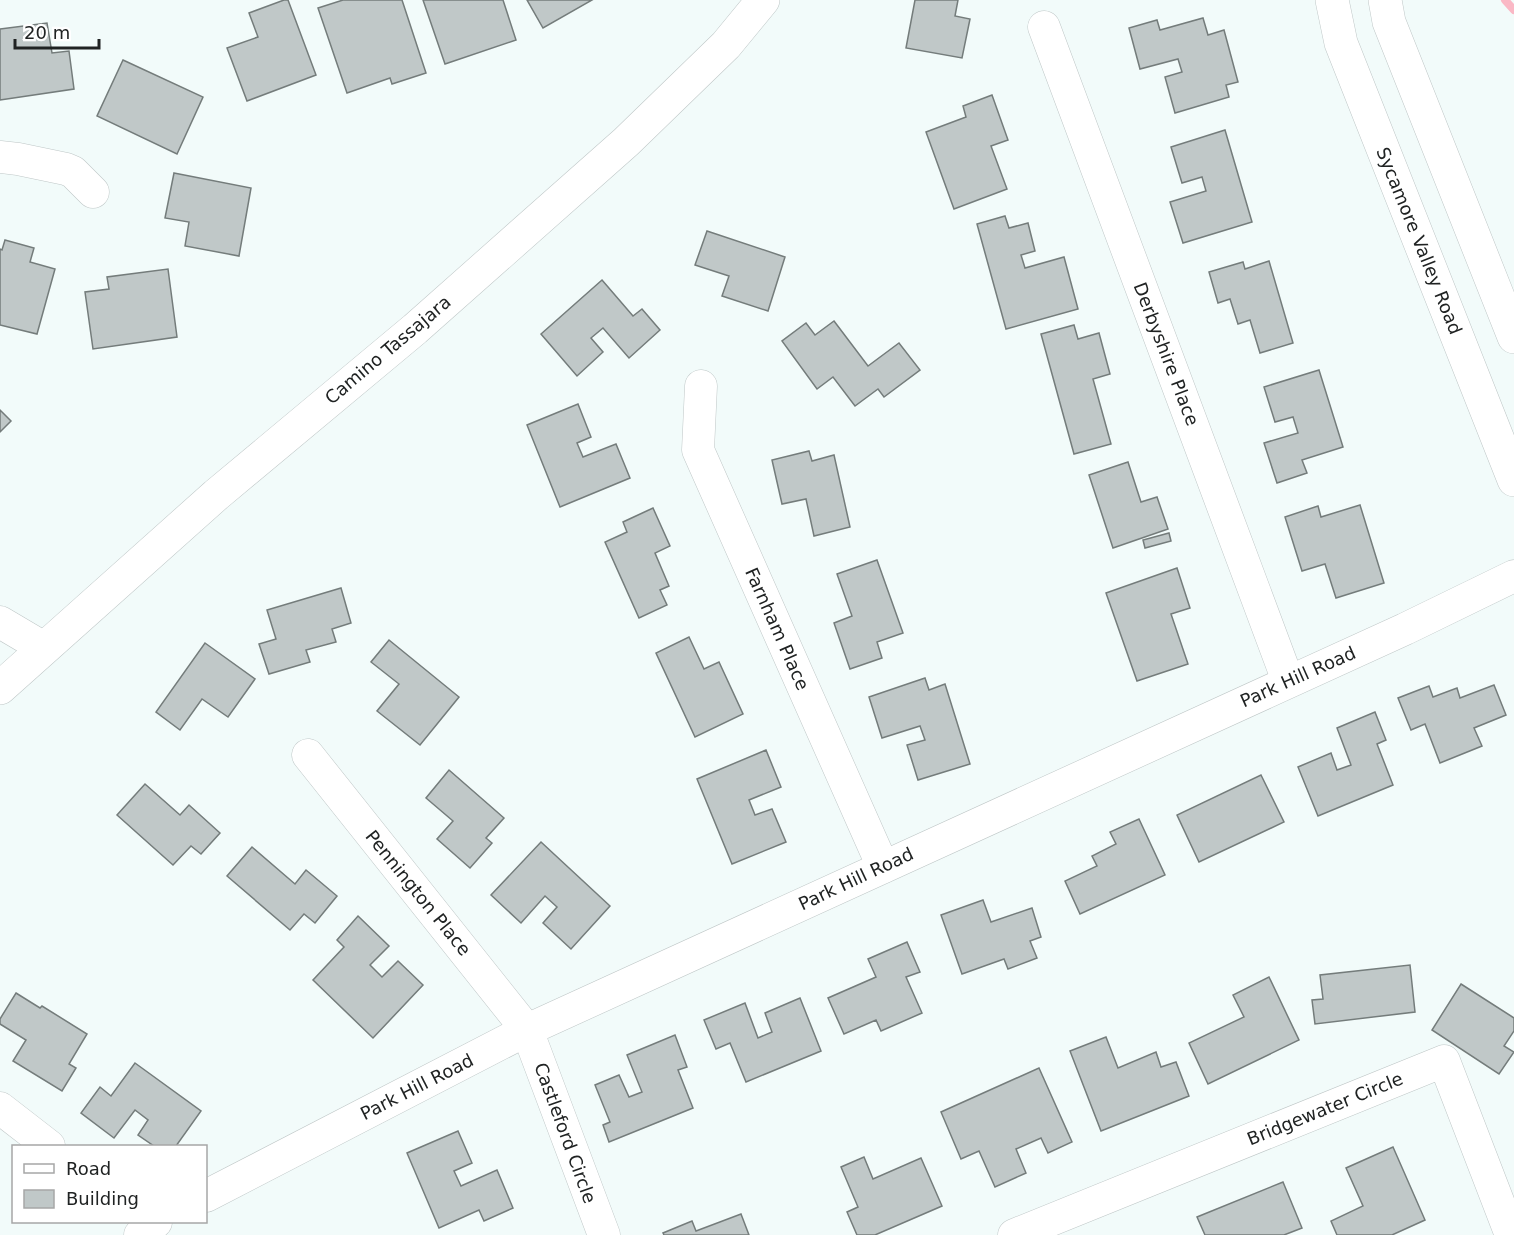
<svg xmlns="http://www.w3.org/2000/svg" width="1514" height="1235" viewBox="0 0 1514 1235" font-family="'DejaVu Sans',sans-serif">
<rect width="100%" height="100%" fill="#f2fbfa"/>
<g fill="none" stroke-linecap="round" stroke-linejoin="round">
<path stroke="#fab8c5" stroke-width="8" d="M1505,0L1514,10"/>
</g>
<g fill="#c0c8c8" stroke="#747c7b" stroke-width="1.5">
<path d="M284,0H288L316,75L247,101L227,48L258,37L249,13Z"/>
<path d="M343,0H402L426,73L392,84L390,78L347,93L318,8Z"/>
<path d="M423,0H503L516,40L445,64Z"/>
<path d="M527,0H592L543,28Z"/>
<path d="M915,0H958L955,16L970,19L962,58L906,48Z"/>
<path d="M1203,18L1208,35L1224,30L1238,82L1226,85L1229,97L1175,113L1165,77L1182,72L1178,59L1140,69L1129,28L1157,20L1160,30Z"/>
<path d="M47,23L52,53L69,51L74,89L0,100V29Z"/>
<path d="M123,60L203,97L177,154L97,116Z"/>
<path d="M992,95L1008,140L991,146L1007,189L954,209L926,132L966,117L963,106Z"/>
<path d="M1225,130L1252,222L1183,243L1170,202L1206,191L1202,177L1182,183L1171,147Z"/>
<path d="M174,173L251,188L239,256L185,246L189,222L165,218Z"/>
<path d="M1005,216L1009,228L1028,223L1035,251L1021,255L1025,268L1064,257L1078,309L1006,329L977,224Z"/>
<path d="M707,231L785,257L768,311L722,296L729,276L695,265Z"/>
<path d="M5,240L34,248L30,262L55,269L37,334L0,325V249L2,250Z"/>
<path d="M1269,261L1293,343L1260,353L1250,320L1238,324L1230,299L1218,303L1209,272L1243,262L1245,269Z"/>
<path d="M168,269L177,337L93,349L85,292L109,289L107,277Z"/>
<path d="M602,280L633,316L642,309L660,330L629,358L603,328L591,338L603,352L577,376L541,334Z"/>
<path d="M834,321L868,366L899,343L920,370L884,397L878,389L855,406L833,377L817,389L782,341L806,323L815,335Z"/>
<path d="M1074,325L1078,339L1099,333L1110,374L1093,379L1111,444L1074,454L1041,334Z"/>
<path d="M1319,370L1343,447L1302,460L1307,473L1277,483L1264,443L1298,433L1293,417L1275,422L1264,387Z"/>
<path d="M578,404L591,437L577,443L583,457L616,444L630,478L560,507L527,425Z"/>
<path d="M0,410L11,421L0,432Z"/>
<path d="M809,451L812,461L834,455L850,527L814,536L806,499L782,504L772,460Z"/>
<path d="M1128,462L1141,502L1157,497L1168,529L1113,548L1089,475Z"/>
<path d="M1360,505L1384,583L1336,598L1325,564L1302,571L1285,517L1318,506L1321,517Z"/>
<path d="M653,508L670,546L655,553L669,586L660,590L667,605L639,618L605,542L627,532L623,522Z"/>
<path d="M1169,533L1171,541L1145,548L1143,540Z"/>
<path d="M877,560L903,633L877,642L882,658L850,669L834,623L852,616L837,574Z"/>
<path d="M1177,568L1190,608L1171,614L1188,664L1137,681L1106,593Z"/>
<path d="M341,588L351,623L332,629L336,642L306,650L310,662L269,674L259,644L276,639L267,610Z"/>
<path d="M689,637L704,669L719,662L743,714L695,737L656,653Z"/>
<path d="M389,640L459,697L420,745L377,711L399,684L371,662Z"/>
<path d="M205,643L255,679L228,717L202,699L180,730L156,712Z"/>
<path d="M925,678L929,690L945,684L970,764L918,780L907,745L925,740L920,726L882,738L869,697Z"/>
<path d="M1494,685L1506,715L1474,728L1482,746L1440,763L1425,724L1411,730L1398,698L1429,686L1433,697L1457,688L1460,698Z"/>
<path d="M1375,712L1386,740L1377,744L1393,785L1318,816L1298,767L1331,753L1337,770L1351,765L1337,728Z"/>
<path d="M766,750L781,787L749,800L755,815L772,809L786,842L732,864L697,779Z"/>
<path d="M449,770L504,818L486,838L492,843L470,868L437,839L453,821L426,798Z"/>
<path d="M1261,775L1284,822L1199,862L1177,815Z"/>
<path d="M145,784L180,815L189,805L220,833L201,854L191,846L173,865L117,815Z"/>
<path d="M1139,819L1165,875L1080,914L1065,881L1097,866L1092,856L1116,844L1110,832Z"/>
<path d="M541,842L610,906L571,949L543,923L557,907L545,896L521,923L491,895Z"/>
<path d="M252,847L295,884L306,870L337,896L315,923L304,914L290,930L227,876Z"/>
<path d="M983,900L991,922L1032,908L1041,937L1030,941L1037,958L1008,969L1004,959L962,974L941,915Z"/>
<path d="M358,916L389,946L370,965L382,977L398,961L423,985L373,1038L313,980L344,947L337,940Z"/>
<path d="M907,942L920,972L906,977L922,1013L881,1031L876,1020L844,1034L828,998L876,977L868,959Z"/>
<path d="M1410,965L1415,1012L1315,1024L1312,1000L1323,999L1320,975Z"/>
<path d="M1269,977L1299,1040L1208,1084L1189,1043L1244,1017L1233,995Z"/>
<path d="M1461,984L1514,1018V1031L1504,1046L1514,1052L1499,1074L1432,1030Z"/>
<path d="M16,993L40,1008L42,1006L87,1034L69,1064L76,1068L62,1091L13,1061L26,1040L0,1024V1019Z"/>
<path d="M800,998L821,1051L746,1082L730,1043L716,1049L704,1020L745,1003L758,1038L772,1032L765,1013Z"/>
<path d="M675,1035L687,1067L678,1070L693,1108L609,1142L603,1125L610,1122L595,1085L619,1075L629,1097L642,1092L627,1055Z"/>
<path d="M1106,1037L1118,1068L1156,1052L1161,1067L1176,1062L1189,1096L1101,1131L1070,1051Z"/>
<path d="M135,1063L201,1111L176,1146H154L138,1135L148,1120L135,1110L114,1138L81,1113L100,1087L111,1096Z"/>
<path d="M1039,1068L1072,1142L1048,1153L1041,1138L1016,1149L1026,1173L995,1187L979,1151L961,1159L941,1112Z"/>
<path d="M458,1131L472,1163L454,1171L461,1186L497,1170L513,1208L484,1221L479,1210L439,1228L407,1153Z"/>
<path d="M1393,1147L1425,1220L1392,1235H1337L1331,1221L1363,1206L1346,1168Z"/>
<path d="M864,1157L873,1179L921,1158L942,1206L875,1235H857L847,1212L858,1207L841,1167Z"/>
<path d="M1283,1182L1302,1228L1284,1235H1205L1197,1217Z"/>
<path d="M741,1214L749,1235H664L663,1233L692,1221L696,1231Z"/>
</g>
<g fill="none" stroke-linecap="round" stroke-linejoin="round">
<defs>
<g id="street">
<path d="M1044,27L1288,681"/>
<path d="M0,157L18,159L66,169L73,172L93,192"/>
<path d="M701,386L698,450L883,867"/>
<path d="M0,622L44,648"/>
<path d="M308,755L527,1030L604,1235"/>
<path d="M0,1108L49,1146"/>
<path d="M206,1196L527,1030L1405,629L1514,576"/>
<path d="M140,1235L149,1225L156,1222"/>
<path d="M1014,1235L1444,1061L1511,1235"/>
</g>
<g id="secondary">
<path d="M1332,0L1341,43L1514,480"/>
<path d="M1385,0L1389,22L1514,337"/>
<path d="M0,688L216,495L415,329L626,142L726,45L763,0"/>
</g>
</defs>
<use href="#street" stroke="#bfc7c7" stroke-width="33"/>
<use href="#secondary" stroke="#bfc7c7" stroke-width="34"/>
<use href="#street" stroke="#fff" stroke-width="32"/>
<use href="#secondary" stroke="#fff" stroke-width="33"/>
</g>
<g text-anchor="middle" stroke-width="4.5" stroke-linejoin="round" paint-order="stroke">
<g font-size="18" fill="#202323" stroke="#fff">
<text transform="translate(1419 241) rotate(68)" y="6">Sycamore Valley Road</text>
<text transform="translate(388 350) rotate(-40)" y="6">Camino Tassajara</text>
<text transform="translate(1166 354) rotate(69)" y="6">Derbyshire Place</text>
<text transform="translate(777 629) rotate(66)" y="6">Farnham Place</text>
<text transform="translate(1298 677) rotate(-24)" y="6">Park Hill Road</text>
<text transform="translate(856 879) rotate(-25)" y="6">Park Hill Road</text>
<text transform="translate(418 893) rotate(51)" y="6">Pennington Place</text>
<text transform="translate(417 1087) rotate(-27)" y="6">Park Hill Road</text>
<text transform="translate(1325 1109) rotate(-22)" y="6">Bridgewater Circle</text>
<text transform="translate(565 1133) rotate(70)" y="6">Castleford Circle</text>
</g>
</g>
<rect x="12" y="1145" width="195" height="78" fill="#ffffff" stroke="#a6a7a7" stroke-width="1.5"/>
<rect x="24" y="1164" width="30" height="9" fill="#ffffff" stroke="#a6a7a7" stroke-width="1.5"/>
<text x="66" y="1175" font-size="18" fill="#202323">Road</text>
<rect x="24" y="1190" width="30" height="18" fill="#c0c8c8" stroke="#a6a7a7" stroke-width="1.5"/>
<text x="66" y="1205" font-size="18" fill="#202323">Building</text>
<path d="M15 39v9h84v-9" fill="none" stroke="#202323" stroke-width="3"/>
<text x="24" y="39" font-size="18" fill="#202323" stroke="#ffffff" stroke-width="4.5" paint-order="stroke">20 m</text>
</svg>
